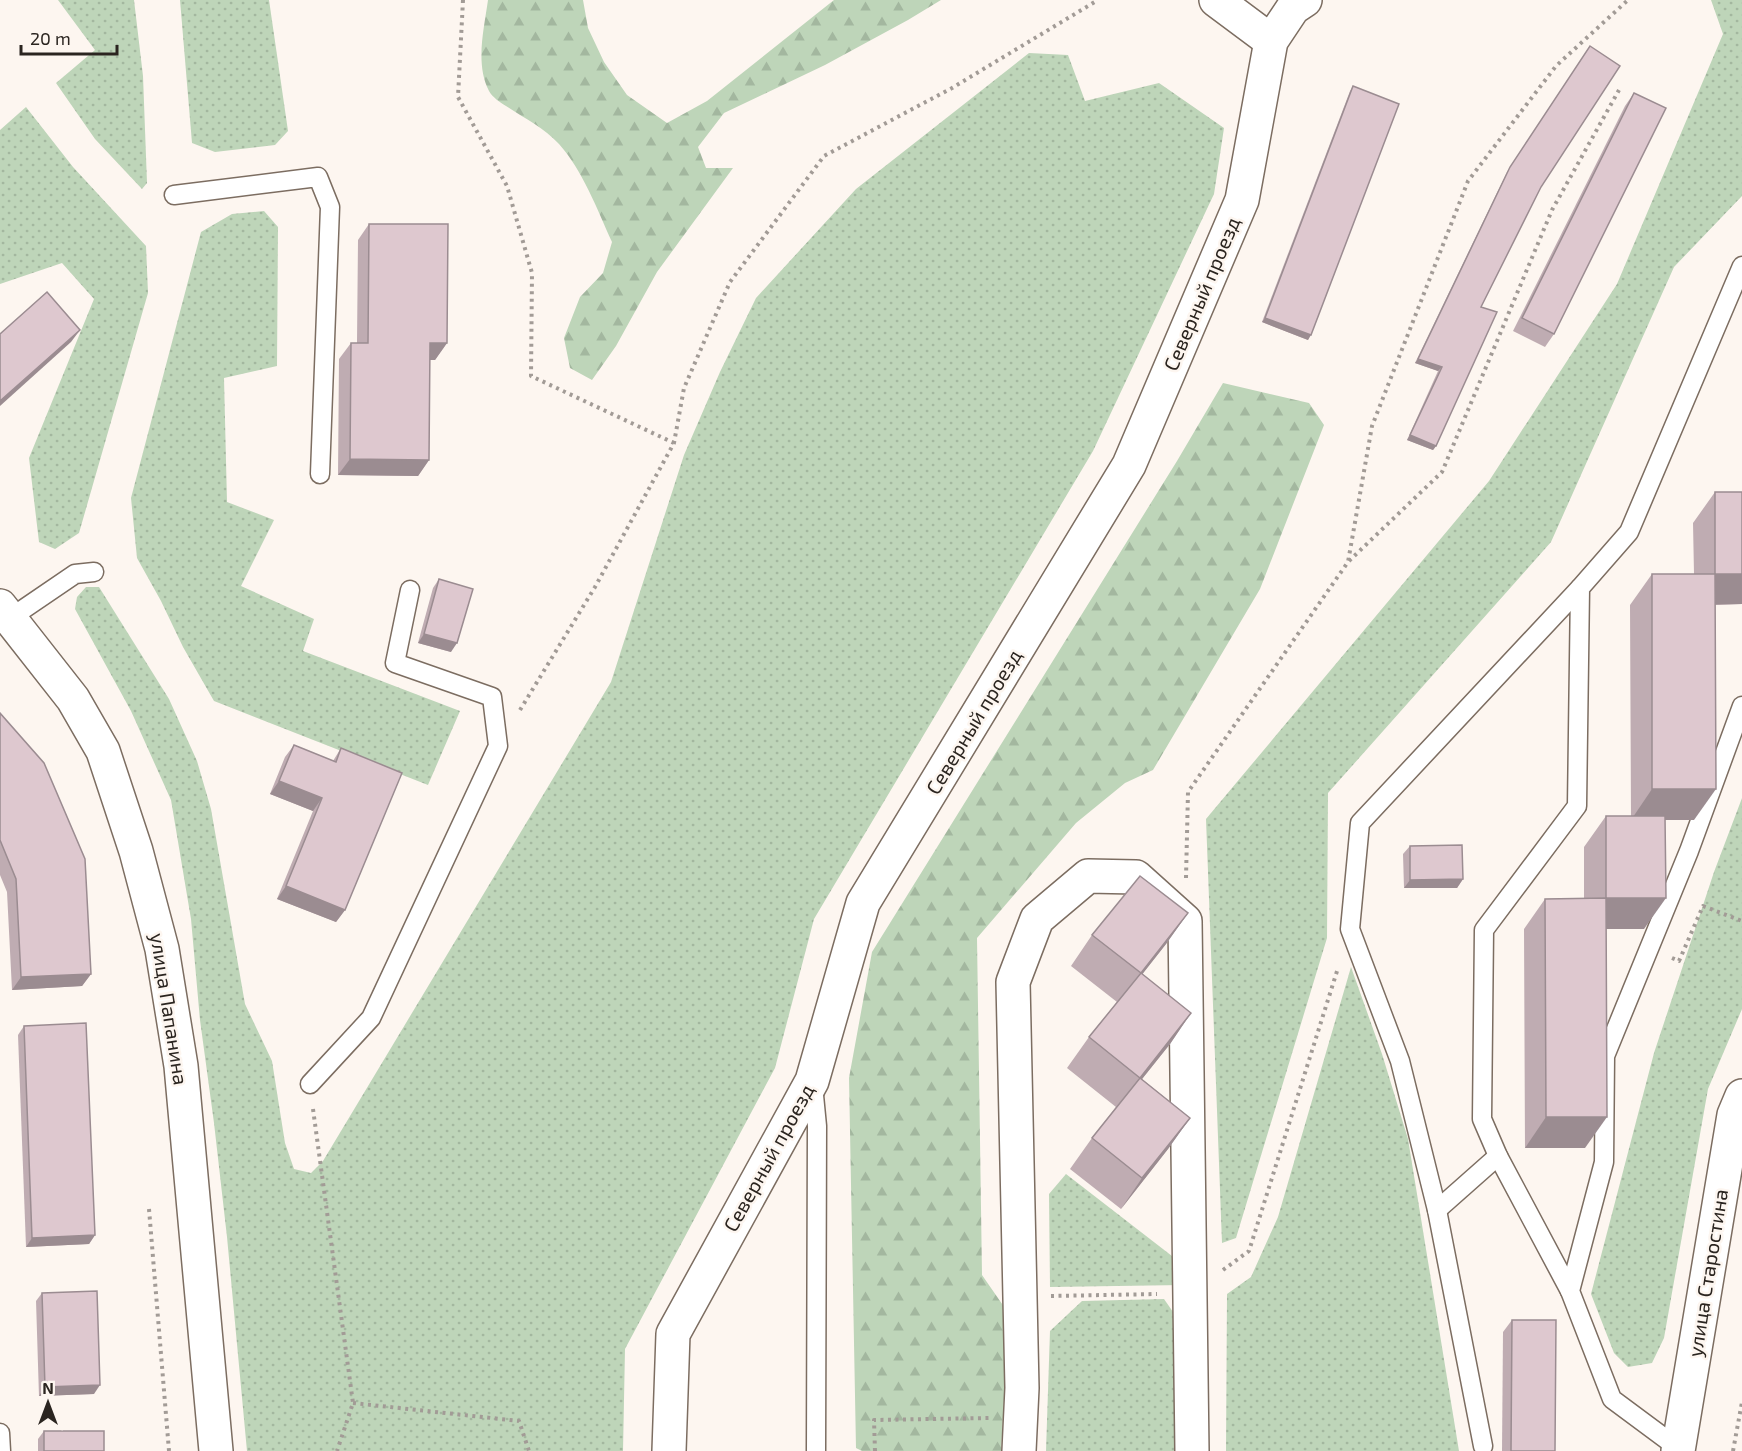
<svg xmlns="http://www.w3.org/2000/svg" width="1742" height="1451" viewBox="0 0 1742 1451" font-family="'Exo 2',sans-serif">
<defs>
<pattern id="grass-dots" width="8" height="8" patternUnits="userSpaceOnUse" patternTransform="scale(1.5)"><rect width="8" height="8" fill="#bed5b9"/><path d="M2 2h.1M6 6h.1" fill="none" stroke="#a3b79f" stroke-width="1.8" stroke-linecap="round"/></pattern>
<pattern id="forest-firs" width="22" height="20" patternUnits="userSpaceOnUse" patternTransform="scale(1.5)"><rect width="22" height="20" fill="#bed5b9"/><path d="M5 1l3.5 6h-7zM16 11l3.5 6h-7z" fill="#a3b79f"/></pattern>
</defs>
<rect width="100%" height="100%" fill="#fdf6f0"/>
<g fill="url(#grass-dots)">
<path d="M58,0H134L143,76L147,183L142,189L95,139L56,83L95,50Z"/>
<path d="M180,0H269L288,131L275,145L215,152L192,143Z"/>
<path d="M1711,0H1742V196L1674,267L1551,542L1328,793L1327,938L1236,1238L1222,1243L1206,819L1489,481L1617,284L1723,34Z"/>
<path d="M1029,53L1068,55L1085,101L1159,83L1224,128L1214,194L1093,451L814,919L775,1068L625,1349L623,1451H247L227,1237L214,1123L200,1020L191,919L171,800L131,711L75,609L77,597L86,587H99L169,699L197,761L211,809L245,1004L272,1061L285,1143L294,1169L311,1173L323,1161L611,682L684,455L720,372L756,298L856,189Z"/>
<path d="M26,107L73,167L146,246L148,293L79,533L55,549L39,542L29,458L94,299L62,263L0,284V130Z"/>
<path d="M264,211L278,227L277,366L224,378L227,502L274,520L241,586L314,619L303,651L460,711L428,785L214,701L183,647L161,601L137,558L131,498L201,232L232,214Z"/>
<path d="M1742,798V1009L1708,1089L1664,1338L1652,1363L1628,1367L1614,1353L1591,1294L1654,1053L1714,872Z"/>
<path d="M1351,967L1382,1054L1408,1139L1459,1451H1226L1227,1294L1251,1277L1278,1217Z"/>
<path d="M1066,1174L1181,1263L1183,1285L1050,1287L1049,1194Z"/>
<path d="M1164,1299L1180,1322L1185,1451H1046L1050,1331L1082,1301Z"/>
</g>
<g fill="url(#forest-firs)">
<path d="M488,0H583L588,28L604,62L627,95L667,123L707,101L834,0H941L908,20L825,65L724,113L698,147L706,168H733L657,272L616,346L592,380L570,368L564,338L580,297L603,273L612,242C597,209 583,171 559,144C544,128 524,118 506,106C501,103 492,97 489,91C475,64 484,29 488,0Z"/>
<path d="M1223,383L1309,403L1324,425L1260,589L1153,770L1125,783L1076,823L977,938L982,1275L1009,1314L1001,1451H862L856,1448L849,1078L872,952L1177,461Z"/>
</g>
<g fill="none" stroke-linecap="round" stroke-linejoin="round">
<defs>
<g id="lane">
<path d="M174,195L318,177L330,207L320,474"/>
<path d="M3,623L75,574L94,572"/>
<path d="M310,1084L371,1018L498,746L492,697L395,663L410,590"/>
<path d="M813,1085L817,1126L816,1451"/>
<path d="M1437,1210L1498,1156"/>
<path d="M1570,1291L1498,1156L1482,1119L1484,930L1577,806L1580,588L1629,532L1742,266"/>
<path d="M0,1433L1,1451"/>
<path d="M1483,1446L1437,1210L1400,1061L1350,929L1360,823L1580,588"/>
<path d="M1678,1448L1612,1399L1570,1291L1604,1162L1605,1056L1689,851L1742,706"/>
</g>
<g id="street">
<path d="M1216,0L1271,41"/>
<path d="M1019,1451L1022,1388L1013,982L1037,919L1088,876L1136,877L1185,921L1192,1451"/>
</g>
<g id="secondary">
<path d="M0,606L73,699L103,751L136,851L162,949L181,1066L216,1451"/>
<path d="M669,1451L673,1334L812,1081L863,903L1129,465L1242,200L1271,41L1293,8L1305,0"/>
<path d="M1678,1451L1734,1115L1742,1096"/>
</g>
</defs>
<use href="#lane" stroke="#7c6d61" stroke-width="21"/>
<use href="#street" stroke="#7c6d61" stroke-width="36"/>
<use href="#secondary" stroke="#7c6d61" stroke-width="36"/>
<g stroke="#a29b96" stroke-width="4" stroke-dasharray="3 4.5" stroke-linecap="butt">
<path d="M463,0L458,97L507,186L532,273L531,376L674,443"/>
<path d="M1349,561L1442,472L1552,210L1619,90"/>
<path d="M520,710L595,587L674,443L684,388L730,282L824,156L952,88L1098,0"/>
<path d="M1186,878L1188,792L1348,562L1372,426L1468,181L1556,66L1628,0"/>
<path d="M1672,958L1679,961L1703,906L1742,921"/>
<path d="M313,1109L353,1403L337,1451"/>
<path d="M149,1209L169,1451"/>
<path d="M1223,1270L1249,1251L1338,968"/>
<path d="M1051,1296L1157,1294"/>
<path d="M353,1403L519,1421L529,1451"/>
<path d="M875,1451L874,1420L989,1418"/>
<path d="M1733,1451L1742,1402"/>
</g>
<use href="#lane" stroke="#fff" stroke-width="18"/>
<use href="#street" stroke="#fff" stroke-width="33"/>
<use href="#secondary" stroke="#fff" stroke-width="33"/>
</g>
<g fill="#bfacb2">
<path d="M1590,46L1541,187L1481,307L1436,446L1433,450L1407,440L1438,371L1415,363L1507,172Z"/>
<path d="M1353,86L1308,340L1262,322L1350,91Z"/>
<path d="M1634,93L1554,334L1545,347L1513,331L1625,106Z"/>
<path d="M369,224L447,343L435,360H430L429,460L418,476L338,475L339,359L351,343H357L358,240Z"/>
<path d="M1715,492H1742V604L1715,605L1694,820H1665L1644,929H1606L1585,1148H1525L1524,929L1545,899L1584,898V847L1606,816H1631L1630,605L1652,574H1694L1693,523Z"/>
<path d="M439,579L451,652L418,643L433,588Z"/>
<path d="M0,713L91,974L82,986L12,990L7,892L0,875Z"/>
<path d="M294,745L333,761L341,748L345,910L336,922L277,899L313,811L270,794L285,757Z"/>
<path d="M1410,846L1463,879L1457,888H1404L1403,854Z"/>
<path d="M1188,913L1166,944L1142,974L1191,1013L1170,1044L1142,1079L1190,1118L1168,1149L1121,1209L1070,1169L1092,1138L1116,1107L1067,1068L1089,1037L1117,1002L1071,966L1092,935Z"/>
<path d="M24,1026L95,1235L89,1244L26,1247L18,1035Z"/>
<path d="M42,1293L94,1394L39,1396L36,1301Z"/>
<path d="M1512,1320L1555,1451H1502L1503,1332Z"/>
<path d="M44,1431L104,1451H38V1439Z"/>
</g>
<g fill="#9b8c91">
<path d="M1265,318L1311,335L1308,340L1262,322Z"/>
<path d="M80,330L71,342L0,406V401Z"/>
<path d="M430,343H447L435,360H419Z"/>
<path d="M1418,359L1442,367L1438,371L1415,363Z"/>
<path d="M1410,435L1436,446L1433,450L1407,440Z"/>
<path d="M350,459L429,460L418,476L338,475Z"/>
<path d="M1715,574H1742V604L1694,605Z"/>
<path d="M424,634L457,643L451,652L418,643Z"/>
<path d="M279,781L322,798L313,811L270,794Z"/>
<path d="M1652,789H1716L1694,820H1631Z"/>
<path d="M1463,879L1457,888H1404L1410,880Z"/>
<path d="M286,886L345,910L336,922L277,899Z"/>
<path d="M1606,898H1666L1644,929H1584Z"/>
<path d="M1188,913L1166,944L1119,1004L1141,973Z"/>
<path d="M91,974L82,986L12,990L21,977Z"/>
<path d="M1191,1013L1170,1044L1118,1109L1140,1078Z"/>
<path d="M1546,1117H1607L1585,1148H1525Z"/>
<path d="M1190,1118L1168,1149L1121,1209L1142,1178Z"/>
<path d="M95,1235L89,1244L26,1247L32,1238Z"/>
<path d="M100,1385L94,1394L39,1396L45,1387Z"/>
</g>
<g fill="#dec8cf" stroke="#9b8c91" stroke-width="1.5">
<path d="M1590,46L1620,66L1541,187L1481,307L1497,312L1436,446L1410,435L1442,367L1418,359L1510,167Z"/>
<path d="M1353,86L1399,104L1311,335L1265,318Z"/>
<path d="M1634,93L1666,108L1554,334L1522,318Z"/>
<path d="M369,224H448L447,343H430L429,460L350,459L351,343H368Z"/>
<path d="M47,292L80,330L0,401V334Z"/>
<rect x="1715" y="492" width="27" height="82"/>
<path d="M1652,574H1715L1716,789H1652Z"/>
<path d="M439,579L473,589L457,643L424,634Z"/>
<path d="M0,713L44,763L85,859L91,974L21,977L16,879L0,840Z"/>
<path d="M294,745L336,762L341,748L402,773L345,910L286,886L322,798L279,781Z"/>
<path d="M1606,816H1665L1666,898H1606Z"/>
<path d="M1462,845L1463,879L1410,880V846Z"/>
<path d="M1140,876L1188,913L1141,973L1092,935Z"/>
<path d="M1606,898L1607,1117H1546L1545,899Z"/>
<path d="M1141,973L1191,1013L1140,1078L1089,1037Z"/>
<path d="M86,1023L95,1235L32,1238L24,1026Z"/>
<path d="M1140,1078L1190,1118L1142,1178L1092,1138Z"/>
<path d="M97,1291L100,1385L45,1387L42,1293Z"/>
<path d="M1512,1320H1556L1555,1451H1511Z"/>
<rect x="44" y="1431" width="60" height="20"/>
</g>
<g text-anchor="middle" stroke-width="5" stroke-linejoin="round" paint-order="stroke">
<g font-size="20" fill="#2b2520" stroke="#fdf6f0">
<text transform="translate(1202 294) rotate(-67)" y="7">Северный проезд</text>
<text transform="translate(974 722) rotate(-59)" y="7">Северный проезд</text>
<text transform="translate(169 1009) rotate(81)" y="7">улица Папанина</text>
<text transform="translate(769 1158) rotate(-61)" y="7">Северный проезд</text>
<text transform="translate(1708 1273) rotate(-81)" y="7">улица Старостина</text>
</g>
</g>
<g transform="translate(48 1403)" stroke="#fdf6f0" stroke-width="4.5" paint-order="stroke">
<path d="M0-4.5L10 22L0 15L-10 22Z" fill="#2b2520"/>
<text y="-9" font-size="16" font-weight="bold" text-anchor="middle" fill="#2b2520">N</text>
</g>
<path d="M21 45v9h96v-9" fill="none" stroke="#2b2520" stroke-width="3"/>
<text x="30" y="45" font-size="18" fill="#2b2520" stroke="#fdf6f0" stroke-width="4.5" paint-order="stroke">20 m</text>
</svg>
